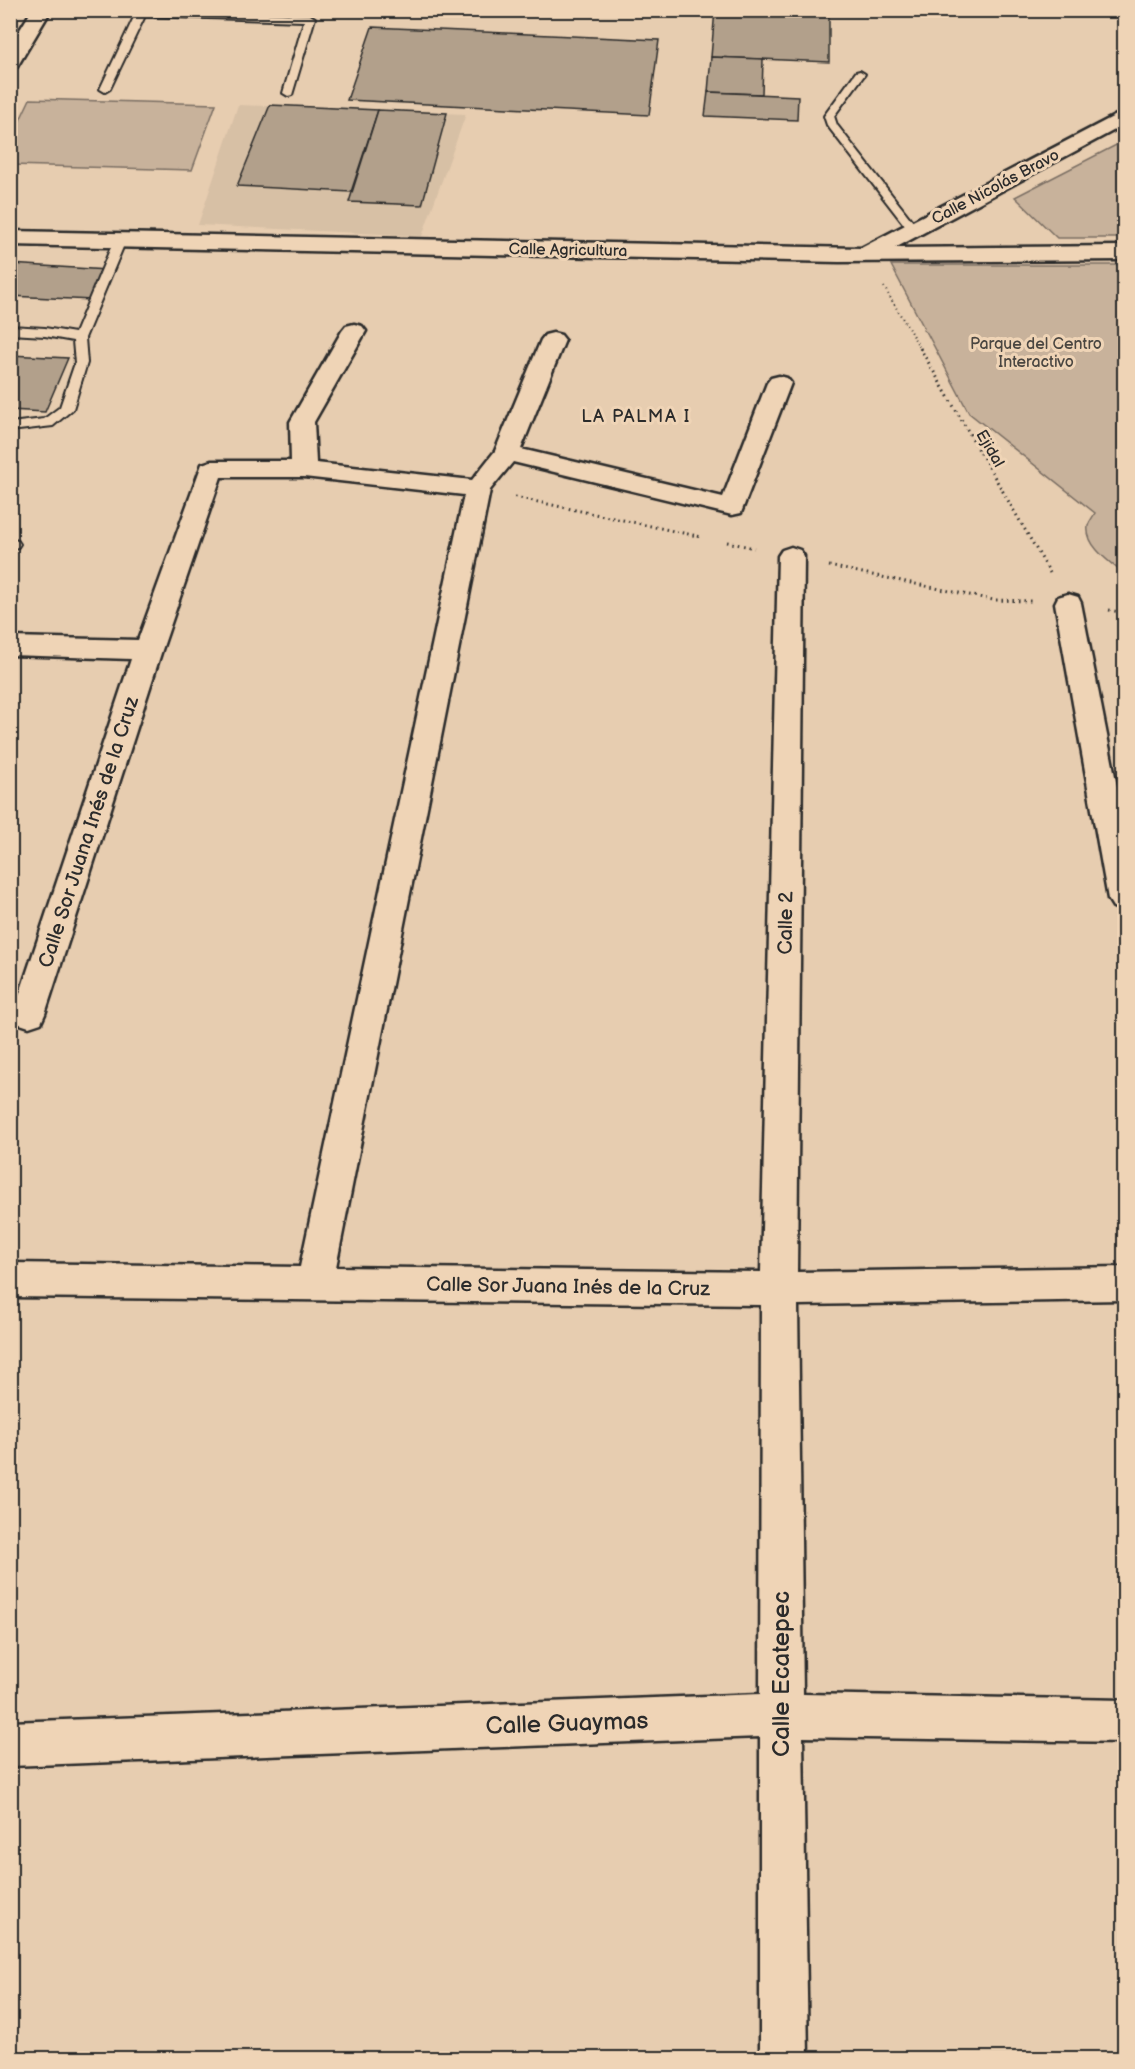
<svg xmlns="http://www.w3.org/2000/svg" width="1135" height="2069" viewBox="0 0 1135 2069" font-family="'Balsamiq Sans',sans-serif">
<rect width="100%" height="100%" fill="#e7cdb0"/>
<filter id="ink" filterUnits="userSpaceOnUse"><feTurbulence type="fractalNoise" baseFrequency=".0167" numOctaves="2"/><feDisplacementMap in="SourceGraphic" scale="12" xChannelSelector="R" yChannelSelector="G"/><feConvolveMatrix kernelMatrix="1 2 1 2 8 2 1 2 1" color-interpolation-filters="sRGB"/></filter>
<g filter="url(#ink)">
<path fill="#d7c0a5" d="M238,105L466,114L422,236L198,225Z"/>
<g fill="#c8b29b" stroke="#7a6e63" stroke-width="1.5">
<path d="M30,99L216,104L192,170L11,165V139Z"/>
<path d="M1124,141V238H1057L1015,197Z"/>
<path d="M891,265H1124V574C1111,563 1085,546 1088,526C1089,522 1093,517 1095,513L969,413L927,333L923,330L924,328Z"/>
</g>
<g fill="#b2a08b" stroke="#2b2b2b" stroke-width="1.5">
<path d="M715,10H829V62L711,57Z"/>
<path d="M372,27L659,40L649,115L347,100Z"/>
<path d="M711,57L763,59L762,94L708,92Z"/>
<path d="M708,92L798,96L797,120L705,116Z"/>
<path d="M270,105L378,110L351,192L237,186Z"/>
<path d="M378,110L447,113L422,205L349,202Z"/>
<path d="M10,264L107,270L92,300L10,296Z"/>
<path d="M10,355L68,358L45,412L10,410Z"/>
</g>
<g fill="none" stroke-linecap="round" stroke-linejoin="round">
<defs>
<g id="service">
<path d="M65,10H176L310,15L315,18L292,95L288,96L283,93L304,21L145,16L110,89L105,92L100,89L135,15L70,13Z"/>
<path d="M860,71L865,74L834,116L837,125L917,227V231H909L827,125L824,116L856,72Z"/>
<path d="M120,236L126,240L85,338L87,363L73,409L53,426L10,431V423L44,419L60,407L75,363L73,341L45,336L10,334V326L45,328L75,333L114,240Z"/>
<path d="M10,539L18,541L20,544L18,547L10,549Z"/>
</g>
<g id="minor">
<path d="M1124,111V125L895,248L1124,246V260L839,262L10,245V231L861,248Z"/>
<path d="M354,324L362,326L366,331L314,422L316,463L472,480L495,451L541,340L545,335L553,333L561,335L565,340L521,449L723,497L767,383L771,378L779,376L787,378L791,383L741,513L732,515L513,462L490,490L336,1267L761,1272L778,556L782,550L791,547L800,550L804,556L797,1272L1124,1267V1300L798,1305L803,1694L1124,1700V1742L803,1737L808,2058H760V1737L10,1766V1722L760,1694L761,1305L10,1297V1263L300,1267L464,495L304,477H221L162,650L45,1014L41,1023L29,1027L17,1023L13,1014L131,659L10,655V637L138,640L202,464L211,461H291L290,422L342,331L346,326Z"/>
<path d="M1068,594L1078,597L1081,603L1124,822V911L1113,907L1108,899L1055,603L1058,597Z"/>
</g>
<path id="secondary" d="M32,10H51L17,67L10,69V46Z"/>
</defs>
<use href="#service" stroke="#2b2b2b" stroke-width="4"/>
<use href="#minor" stroke="#2b2b2b" stroke-width="5"/>
<use href="#secondary" stroke="#2b2b2b" stroke-width="5"/>
<path stroke="#2b2b2b" stroke-width="2" stroke-dasharray="1 3" stroke-linecap="butt" d="M884,287L921,350"/>
<g stroke="#2b2b2b" stroke-width="3" stroke-dasharray="1.5 4" stroke-linecap="butt">
<path d="M920,348L1050,573"/>
<path d="M515,497L702,537"/>
<path d="M727,542L754,548"/>
<path d="M829,566L993,600L1031,601"/>
<path d="M1109,610L1124,613"/>
</g>
<use href="#service" fill="#efd4b6" fill-rule="evenodd"/>
<use href="#minor" fill="#efd4b6" fill-rule="evenodd"/>
<use href="#secondary" fill="#efd4b6" fill-rule="evenodd"/>
</g>
</g>
<g text-anchor="middle" stroke-width="6" stroke-linejoin="round" paint-order="stroke">
<g font-size="16" fill="#2b2b2b" stroke="#efd4b6">
<text transform="translate(995 186) rotate(-28)" y="6">Calle Nicolás Bravo</text>
<text transform="translate(568 249) rotate(1)" y="6">Calle Agricultura</text>
<text transform="translate(991 448) rotate(60)" y="6">Ejidal</text>
</g>
<g font-size="16" fill="#4a4641" stroke="#efd4b6">
<text x="1036" y="349">Parque del Centro<tspan x="1036" dy="18">Interactivo</tspan></text>
</g>
<g font-size="18" letter-spacing="1.5" fill="#2b2b2b" stroke="#efd4b6">
<text x="636" y="422">LA PALMA I</text>
</g>
<g font-size="20" fill="#2b2b2b" stroke="#efd4b6">
<text transform="translate(88 832) rotate(-72)" y="7">Calle Sor Juana Inés de la Cruz</text>
<text transform="translate(785 923) rotate(-89)" y="7">Calle 2</text>
<text transform="translate(568 1286) rotate(1)" y="7">Calle Sor Juana Inés de la Cruz</text>
</g>
<g font-size="24" fill="#2b2b2b" stroke="#efd4b6">
<text transform="translate(781 1674) rotate(-90)" y="8">Calle Ecatepec</text>
<text transform="translate(567 1723) rotate(-2)" y="8">Calle Guaymas</text>
</g>
</g>
<rect width="1135" height="2069" fill="none" stroke="#efd4b6" stroke-width="36"/>
<rect x="18" y="18" width="1099" height="2033" fill="none" stroke="#2b2b2b" stroke-width="2" filter="url(#ink)"/>
</svg>
